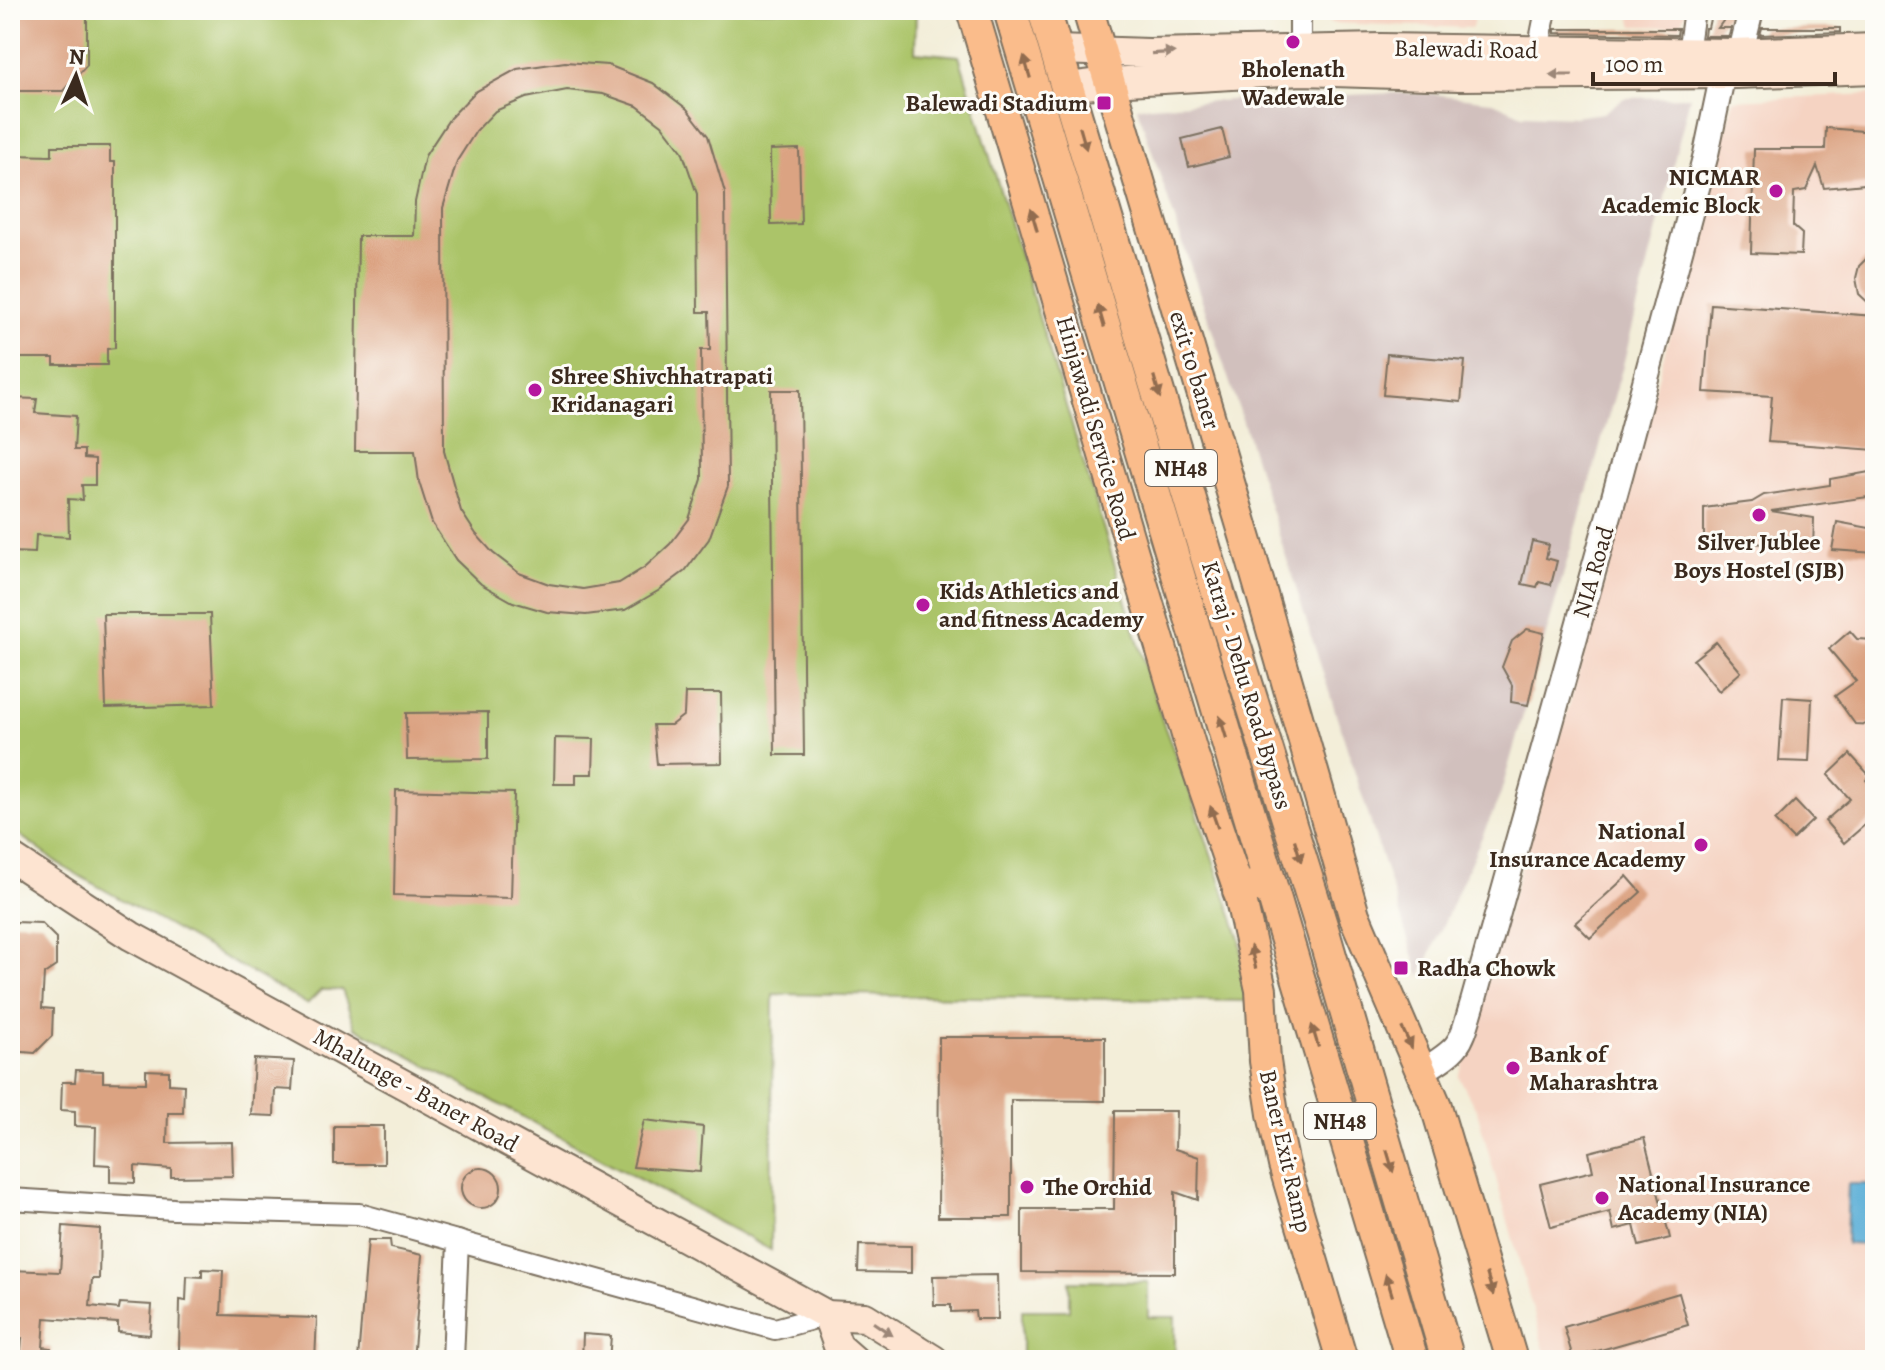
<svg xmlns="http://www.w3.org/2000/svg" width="1885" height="1370" viewBox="0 0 1885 1370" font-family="Alegreya,serif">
<rect width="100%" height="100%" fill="#fdfcf7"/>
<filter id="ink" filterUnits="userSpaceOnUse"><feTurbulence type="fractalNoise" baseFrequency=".0125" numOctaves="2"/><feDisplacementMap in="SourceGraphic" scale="16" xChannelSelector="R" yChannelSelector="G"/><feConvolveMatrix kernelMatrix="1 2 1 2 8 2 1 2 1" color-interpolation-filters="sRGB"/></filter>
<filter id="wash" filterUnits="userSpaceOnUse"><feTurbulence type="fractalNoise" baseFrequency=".006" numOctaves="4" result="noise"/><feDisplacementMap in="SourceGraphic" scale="32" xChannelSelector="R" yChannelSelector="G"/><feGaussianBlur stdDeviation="1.8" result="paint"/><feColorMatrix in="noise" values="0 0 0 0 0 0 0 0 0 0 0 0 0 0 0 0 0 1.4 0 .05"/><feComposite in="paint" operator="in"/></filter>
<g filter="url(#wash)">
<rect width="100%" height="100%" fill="#f3eed9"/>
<g fill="#f5d3c2">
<path d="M1319,10H1476L1472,28L1332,23Z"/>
<path d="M1628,10H1686L1680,27L1633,26Z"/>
<path d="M1875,94V1360H1547L1477,1111L1459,1077L1599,604L1712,171L1734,100Z"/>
</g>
<path fill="#d1c0bd" d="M1396,93L1432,94L1491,101L1522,115L1574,117L1603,113L1624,98L1690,97L1622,369L1500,796L1420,977L1244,425L1137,107L1230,100Z"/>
<g fill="#abc469" stroke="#737744" stroke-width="2">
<path d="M10,10H916L915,52L959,56L1163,723L1191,795L1240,939L1248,1001L773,994L771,1250L355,1027L342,990H321L307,1004L62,866L10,828Z"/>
<path d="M1069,1281L1148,1282V1317H1175V1360H1022V1310H1069Z"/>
</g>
<path fill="#5bafd7" stroke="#4b6c7a" stroke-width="2" d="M1848,1184H1874L1873,1245L1846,1244Z"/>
<g id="blocks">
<g fill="#dba382" fill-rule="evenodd">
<path d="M10,10H87V65L63,91H10Z"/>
<path d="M1712,10H1731L1718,28H1731L1729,36H1704L1705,28H1708Z"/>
<path d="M1762,28H1840V32L1760,35Z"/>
<path d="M1555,29H1678L1677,35L1555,33Z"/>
<path d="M565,62L608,65L653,83L687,109L708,136L725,193L728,486L709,539L685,571L658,591L625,610L586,615L547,612L513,602L481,584L456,560L432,523L419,482L415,451H355L358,236H414L415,202L425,156L450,118L475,92L517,69ZM567,90L603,94L637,106L662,125L682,151L697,194L698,312H709L710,350H701L702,479L689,519L670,544L645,567L619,583L583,589L549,584L519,573L493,553L476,534L461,511L444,451L443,208L457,161L476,131L495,111L526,98Z"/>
<path d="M1826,128L1875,132V183L1824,188L1817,166L1806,190L1794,192L1793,226L1802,234L1801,255L1751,253L1754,149H1825Z"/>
<path d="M1222,129L1229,157L1189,167L1182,139Z"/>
<path d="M52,146H110V162H115V348L107,349V365H54V358H16V350H10V162H13V155L52,156Z"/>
<path d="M799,149L801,224L771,225L770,150Z"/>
<path d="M1875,250V309L1859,294L1856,278L1859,266Z"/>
<path d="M1711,304L1875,316V450L1768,442L1772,396L1704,392Z"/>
<path d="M1387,354L1465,361L1461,402L1383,395Z"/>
<path d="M771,390H800L804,755H775Z"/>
<path d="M10,398L37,399L35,413L76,416L74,450H84V458L95,459V485H82L83,500L68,499L69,537L36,535L35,553L10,552Z"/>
<path d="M1875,471V496L1771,511L1814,518L1813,548L1704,539V508L1752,502L1764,495L1830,485V479Z"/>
<path d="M1837,522L1875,529V553L1832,550Z"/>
<path d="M1532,541L1549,545L1546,558L1557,561L1551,585L1539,582L1537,587L1522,584Z"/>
<path d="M103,614H210L214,705L106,708Z"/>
<path d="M1527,629L1544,633L1528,705L1511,702L1512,685L1502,667L1512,641Z"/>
<path d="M1850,631L1857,639L1875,640V725L1855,724L1835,696L1856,681L1829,649Z"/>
<path d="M1716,642L1741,672L1719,691L1693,660Z"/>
<path d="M685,693H721L722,763L657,764L653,725H671L684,715Z"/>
<path d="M1783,697L1812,699L1809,762L1779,761Z"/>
<path d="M488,712V759L407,760L406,713Z"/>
<path d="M555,738L594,739L593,774H576V784H554Z"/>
<path d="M1850,754L1870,776L1866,780L1875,791V816L1844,843L1825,821L1850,799L1828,775Z"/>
<path d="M396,790L514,793L511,898L394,895Z"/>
<path d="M1795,801L1813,820L1793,839L1775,821Z"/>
<path d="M1627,876L1641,892L1590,938L1575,923Z"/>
<path d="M15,922L41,923L56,938V966L44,974L42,1008L53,1009L52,1036L35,1053L10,1051V927Z"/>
<path d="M939,1037H1105V1101L1011,1100V1217H938Z"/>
<path d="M254,1059L294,1061L292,1090L275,1089L274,1116L251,1115Z"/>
<path d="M76,1070L103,1071V1082L146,1083V1070L169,1071V1084L184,1085L183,1113H168L167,1143L232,1142L233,1176L171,1177V1169L135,1166V1183L110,1182V1165L95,1164L96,1127L75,1126V1111L61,1110L62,1082H75Z"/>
<path d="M1115,1111H1176L1175,1149L1199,1157L1198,1200L1175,1192V1273L1022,1272V1209H1114Z"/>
<path d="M644,1120L703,1127L700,1172L633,1167Z"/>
<rect x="334" y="1126" width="50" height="38"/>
<path d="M1644,1138L1670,1238L1639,1246L1634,1225L1614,1230L1610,1212L1551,1227L1540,1184L1593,1171L1589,1152Z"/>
<circle cx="481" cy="1188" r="20"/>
<path d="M63,1226L100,1229L99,1279H92L90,1306L119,1309L120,1303L152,1305L150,1335L118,1332V1323L45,1318L43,1347L51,1348L50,1360H20L22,1338H10V1270L60,1272Z"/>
<path d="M368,1240H390L391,1248L422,1255L413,1360L358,1359Z"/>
<path d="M859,1245L911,1246V1273L858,1272Z"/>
<path d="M202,1269L223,1270L221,1315L317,1318L315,1360H235L236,1355L179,1351L180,1300L186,1301L187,1276L202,1277Z"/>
<path d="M997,1275L998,1319H976L975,1311L951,1312V1305H934L933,1276Z"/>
<path d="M1679,1293L1688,1325L1573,1358L1564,1327Z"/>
<path d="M583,1334L611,1336L609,1360H582Z"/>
</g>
</g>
</g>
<g filter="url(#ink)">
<use href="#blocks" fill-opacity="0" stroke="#7b6f5f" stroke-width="2"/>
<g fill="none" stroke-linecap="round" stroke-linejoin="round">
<defs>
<g id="minor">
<path d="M1300,49V10"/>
<path d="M1538,50L1546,10"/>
<path d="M1688,53L1694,10"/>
<path d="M10,1199L174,1209L359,1214L775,1329L827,1315"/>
<path d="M453,1360L458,1241"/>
</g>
<g id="tertiary">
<path d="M1737,68L1751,10"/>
<path d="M1423,1071C1463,1046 1460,1045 1473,1002L1621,472L1706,154L1726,59"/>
</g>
<g id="secondary">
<path d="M1057,50L1149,53L1381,48L1733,53L1875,48"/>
<path d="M1068,87L1110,82L1302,71L1459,76L1736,74L1875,69"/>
<path d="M10,857L131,936L796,1298L827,1315L865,1317L934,1360"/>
<path d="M827,1315L838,1346L854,1360"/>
</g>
<g id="primary">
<path d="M972,10L1193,755L1239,891L1261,990L1265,1061L1273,1114L1284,1165L1342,1360"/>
<path d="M1088,10L1248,546L1354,915L1436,1106L1512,1360"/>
</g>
<g id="trunk">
<path d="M1010,10L1412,1360"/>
<path d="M1044,10L1207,557L1321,925L1448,1360"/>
<path d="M1239,891L1269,882"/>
</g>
</defs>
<use href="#minor" stroke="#7b6f5f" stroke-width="24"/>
<use href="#tertiary" stroke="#7b6f5f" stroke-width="28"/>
<use href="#secondary" stroke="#7b6f5f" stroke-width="32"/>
<use href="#primary" stroke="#7b6f5f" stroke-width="34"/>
<use href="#trunk" stroke="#7b6f5f" stroke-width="36"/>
<use href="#minor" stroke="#fff" stroke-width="20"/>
<use href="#tertiary" stroke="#fff" stroke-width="24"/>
<use href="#secondary" stroke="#fde4d1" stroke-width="28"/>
<use href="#primary" stroke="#fabc8b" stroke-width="30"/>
<use href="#trunk" stroke="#fabc8b" stroke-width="32"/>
</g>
<defs><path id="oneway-solid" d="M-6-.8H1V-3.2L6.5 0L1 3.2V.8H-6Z" transform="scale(2)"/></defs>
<g fill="#9c8778">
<use href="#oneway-solid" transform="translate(1163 53) rotate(-3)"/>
<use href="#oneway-solid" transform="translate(1561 75) rotate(180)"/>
<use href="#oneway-solid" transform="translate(883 1329) rotate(34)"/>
</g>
<g fill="#916c4f">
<use href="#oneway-solid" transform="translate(1027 67) rotate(-106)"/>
<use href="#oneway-solid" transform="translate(1083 138) rotate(74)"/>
<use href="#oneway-solid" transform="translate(1034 220) rotate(-106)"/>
<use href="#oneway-solid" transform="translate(1101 316) rotate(-106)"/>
<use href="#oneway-solid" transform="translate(1157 387) rotate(74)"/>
<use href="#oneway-solid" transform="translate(1223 727) rotate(-107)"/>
<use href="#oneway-solid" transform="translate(1214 817) rotate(-109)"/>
<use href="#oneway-solid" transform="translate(1298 851) rotate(73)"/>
<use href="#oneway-solid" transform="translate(1253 957) rotate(-103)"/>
<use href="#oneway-solid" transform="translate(1315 1036) rotate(-107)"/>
<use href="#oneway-solid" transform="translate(1407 1038) rotate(64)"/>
<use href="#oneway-solid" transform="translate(1390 1161) rotate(74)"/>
<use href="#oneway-solid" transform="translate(1490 1284) rotate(73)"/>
<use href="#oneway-solid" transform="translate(1389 1285) rotate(-107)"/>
</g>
</g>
<g fill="#b5179e" stroke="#fdfcf7" stroke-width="3">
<circle cx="1293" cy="42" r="8"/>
<rect x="1096" y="95" width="16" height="16" rx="4"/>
<circle cx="1776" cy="191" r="8"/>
<circle cx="535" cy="390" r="8"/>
<circle cx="1759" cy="515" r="8"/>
<circle cx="923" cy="605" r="8"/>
<circle cx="1701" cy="845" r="8"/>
<rect x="1393" y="960" width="16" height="16" rx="4"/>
<circle cx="1513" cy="1068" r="8"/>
<circle cx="1027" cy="1187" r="8"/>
<circle cx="1602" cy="1198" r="8"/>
</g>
<g text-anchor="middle" stroke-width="6" stroke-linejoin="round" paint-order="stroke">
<g fill="#fdfcf7" stroke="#75695f" stroke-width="2">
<rect x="1145" y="450" width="72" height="36" rx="6"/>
<rect x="1304" y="1103" width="72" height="36" rx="6"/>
</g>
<g font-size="22" font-weight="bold" fill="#3b2a1e">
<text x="1181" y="476">NH48</text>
<text x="1340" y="1129">NH48</text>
</g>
<g font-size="24" fill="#3b2a1e" stroke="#fdfcf7">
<text transform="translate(1466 49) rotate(1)" y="8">Balewadi Road</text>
<text transform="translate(1195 370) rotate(73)" y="8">exit to baner</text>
<text transform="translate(1096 428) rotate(74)" y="8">Hinjawadi Service Road</text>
<text transform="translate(1593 572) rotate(-74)" y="8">NIA Road</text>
<text transform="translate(1247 685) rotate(73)" y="8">Katraj - Dehu Road Bypass</text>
<text transform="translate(416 1090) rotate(29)" y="8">Mhalunge - Baner Road</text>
<text transform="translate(1286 1151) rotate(77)" y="8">Baner Exit Ramp</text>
</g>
<g font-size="24" font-weight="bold" fill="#3b2a1e" stroke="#fdfcf7" text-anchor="start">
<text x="1293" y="77" text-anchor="middle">Bholenath<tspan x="1293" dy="28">Wadewale</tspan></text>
<text x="1088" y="111" text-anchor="end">Balewadi Stadium</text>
<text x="1760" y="185" text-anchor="end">NICMAR<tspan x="1760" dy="28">Academic Block</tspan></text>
<text x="551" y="384">Shree Shivchhatrapati<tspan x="551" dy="28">Kridanagari</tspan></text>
<text x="1759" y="550" text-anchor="middle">Silver Jublee<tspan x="1759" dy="28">Boys Hostel (SJB)</tspan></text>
<text x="939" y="599">Kids Athletics and<tspan x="939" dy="28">and fitness Academy</tspan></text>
<text x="1685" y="839" text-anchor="end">National<tspan x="1685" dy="28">Insurance Academy</tspan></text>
<text x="1417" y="976">Radha Chowk</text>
<text x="1529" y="1062">Bank of<tspan x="1529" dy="28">Maharashtra</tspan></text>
<text x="1618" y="1192">National Insurance<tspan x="1618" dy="28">Academy (NIA)</tspan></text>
<text x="1043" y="1195">The Orchid</text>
</g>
</g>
<rect width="1885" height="1370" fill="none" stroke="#fdfcf7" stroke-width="40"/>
<g transform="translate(76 76) rotate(3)" stroke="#fdfcf7" stroke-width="6" paint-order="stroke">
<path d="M0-6L14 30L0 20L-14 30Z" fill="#3b2a1e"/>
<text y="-12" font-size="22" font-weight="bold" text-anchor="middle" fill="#3b2a1e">N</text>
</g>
<path d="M1593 72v12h242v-12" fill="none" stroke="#3b2a1e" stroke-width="4"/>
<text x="1605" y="72" font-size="24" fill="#3b2a1e" stroke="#fdfcf7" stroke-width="6" paint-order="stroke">100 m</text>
</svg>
